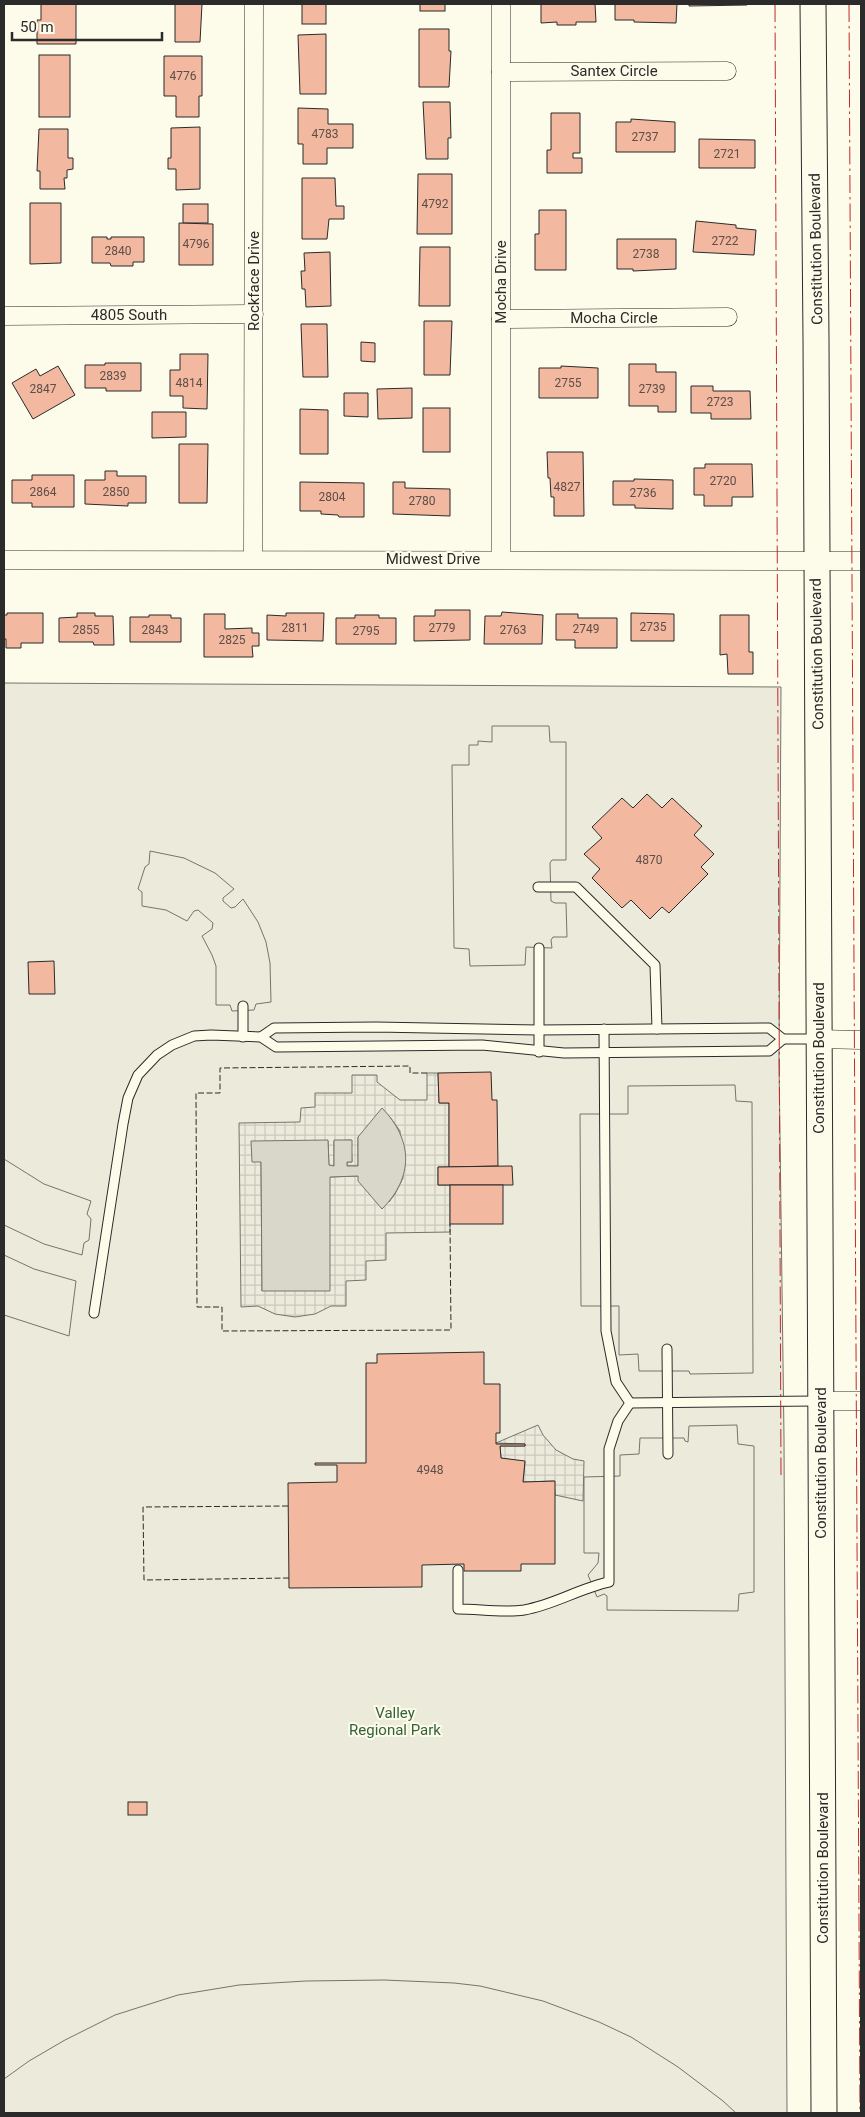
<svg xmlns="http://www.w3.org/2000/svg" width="865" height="2117" viewBox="0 0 865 2117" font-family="Roboto,sans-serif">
<defs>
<pattern id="plaza-grid" width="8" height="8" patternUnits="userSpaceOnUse" patternTransform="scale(1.25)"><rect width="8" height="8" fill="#eceadb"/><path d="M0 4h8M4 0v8" fill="none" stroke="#cbc9bc"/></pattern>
</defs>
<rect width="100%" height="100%" fill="#fdfbea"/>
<path fill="#ecebdb" stroke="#74746e" d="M4,683L781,687L779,1061L784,1437L787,2113H4Z"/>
<g fill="#eceadb" stroke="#74746e">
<path d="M492,726H549L550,742H566V860H552L550,863L551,901L555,903H566L567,937H553L551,940L552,948L526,947L525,965L470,966L469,949L454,948L452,765H469V745H478V741L492,742Z"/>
<path d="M150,851L184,858L215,873L234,889L223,898V901L231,908L235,907L243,899L258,922L266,942L270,963L271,1002L256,1004L254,1010L232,1011L230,1005H216V966L212,955L202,936L212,929L213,923L198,910L194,911L187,921L166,910L142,906V892L138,889L145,867L149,864Z"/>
<path d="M735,1085L736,1101L752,1102L753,1373L690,1374L689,1371H639L638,1354L619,1355V1306H581L580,1114H628V1086Z"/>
<path d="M4,1159L44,1184L91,1201L87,1214L91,1219L89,1240L84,1243L82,1255L44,1244L4,1225Z"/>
<path d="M4,1255L34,1269L76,1281L69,1336L4,1315Z"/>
<path d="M737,1425L738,1444L754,1446V1592L739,1594L738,1611L607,1610V1596L604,1594L597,1597L588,1575L598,1563L599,1553H584V1477L620,1476V1455L639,1454L640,1438H684L685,1441L688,1442L689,1426Z"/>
<path d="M384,1980L454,1983L480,1986L543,2001L599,2022L631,2037L678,2067L723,2101L736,2113H4V2079L29,2061L65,2040L115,2015L178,1995L239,1985L306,1981Z"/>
</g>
<g fill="url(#plaza-grid)" stroke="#74746e" fill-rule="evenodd">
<path d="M427,1073H438L439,1103H449V1167H438V1185H450V1232L386,1233V1260L366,1261V1280L346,1281V1306H331L315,1314L295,1317L275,1314L258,1306L241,1307L239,1123L300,1122L301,1108L315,1107V1093H352V1075H377V1082L400,1100H427ZM390,1117L400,1131L403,1178L395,1194L389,1202L358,1176L329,1177L262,1291L261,1162L328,1141L329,1166H334V1141L351,1140L352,1162H347V1166H358V1137Z"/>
<path d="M538,1425L543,1435L556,1450L573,1459L584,1461L583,1501L555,1495L554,1481L523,1482L525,1462L501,1458L500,1446H525V1444L496,1443Z"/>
</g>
<path fill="#d8d7c9" stroke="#74746e" d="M382,1108C413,1140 414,1177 382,1209L358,1181V1176L330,1177V1291H262L261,1162H252L251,1141L328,1140L329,1165L334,1166V1140H352V1162H347V1166H358V1137Z"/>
<g fill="#f2b8a0" stroke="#2b2b2b">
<path d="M41,4H76V44H37V20H41Z"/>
<path d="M175,4H202L200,42H175Z"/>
<rect x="302" y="4" width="24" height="20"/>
<rect x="420" y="4" width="25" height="7"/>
<path d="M541,4H595L596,22H576V25H557V22L541,23Z"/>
<path d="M615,4H677L676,23L634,22V20H615Z"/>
<path d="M689,4H747V5L689,6Z"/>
<path d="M419,29H449V51H451L449,87H419Z"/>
<path d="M326,34V94H300L298,35Z"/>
<rect x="39" y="55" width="31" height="62"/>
<path d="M164,56H202V96H199V117H176V96H164Z"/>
<path d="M423,102H450L451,138H448V159H426Z"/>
<path d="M298,108L328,109V124H353V148H327V164H303V144H298Z"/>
<path d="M551,113H580V153H573V158H582V173H547V150H551Z"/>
<path d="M631,119L675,122V152H616V122H631Z"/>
<path d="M200,127V189L176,190V169H168V158H171V128Z"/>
<path d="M39,129H68V158H73V169L67,170V178H64L65,189H40V171H37Z"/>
<path d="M699,139L755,140V168H699Z"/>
<path d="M418,174H452V234H417Z"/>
<path d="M302,178H335L336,206H344V219H329L327,239H302Z"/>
<path d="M30,203H61V263L30,264Z"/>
<rect x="183" y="204" width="25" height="19"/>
<path d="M539,210H566V270H535V234H539Z"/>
<path d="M696,221L736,225V228L756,230L754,255L693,252Z"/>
<path d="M179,223L213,224V265H179Z"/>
<path d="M92,237H107V239H111V237H144V262H133V266H111L110,263H92Z"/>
<path d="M617,239H676V269L633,271V269H617Z"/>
<path d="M420,247H450V306H419Z"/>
<path d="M330,252L331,306L306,307L305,289H302L301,271H305L304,253Z"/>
<path d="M424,321H452L450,375H424Z"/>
<path d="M301,324H327L328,377H303Z"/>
<path d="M361,342L375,343V362L361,361Z"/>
<path d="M180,354H208L207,409L183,408V396H170V370H180Z"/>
<path d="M105,363H141V391H106V388H85V365H105Z"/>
<path d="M629,364H656V372H676V412H658V406H629Z"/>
<path d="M58,366L75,395L33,419L12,383L36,369L40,376Z"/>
<path d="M561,366L598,368V398H539V368H561Z"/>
<path d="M691,386H713V391H750L751,419H711V413H691Z"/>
<path d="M412,388V418L378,419L377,389Z"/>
<path d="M344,393H368V417L344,416Z"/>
<rect x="423" y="408" width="27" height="44"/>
<path d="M300,409L328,410V454H300Z"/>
<path d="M152,412H186V437L152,438Z"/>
<path d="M179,444H208L207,503H179Z"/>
<path d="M547,452H583L584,516H554V497H551L550,478H548Z"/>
<path d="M705,464H752L753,497H732V506H704V495H694V468H705Z"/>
<path d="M105,471H117V476H146V503H128V506L85,504V480H105Z"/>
<path d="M32,475H74V507H32V503H12V480H32Z"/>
<path d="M634,479L673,480V509L635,508V505H613V481H634Z"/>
<path d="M300,482L364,483V517H339L338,515L321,514V511H300Z"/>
<path d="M393,482H405V488L450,489V516L393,514Z"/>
<path d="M435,610H470V640L414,641V616H435Z"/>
<path d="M502,612L543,615L542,644H484L485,616H501Z"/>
<path d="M7,613H43V643H21V648H6V639H4V615H7Z"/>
<path d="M77,613H95V616H113L114,645H94L93,642H59V618L77,617Z"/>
<path d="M286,613H324L323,641L267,640V615L286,616Z"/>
<path d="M631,613L674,614V641H631Z"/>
<path d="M204,614H225V629L252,628V633H259V646H252L253,657H204Z"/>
<path d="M556,614H578V618H617V648H575V640H556Z"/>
<path d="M149,615H171V618H181V642H130V617H149Z"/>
<path d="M355,615H379V618H396V644H336V618H355Z"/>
<path d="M720,615H749V652H753V674H728L727,654L720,655Z"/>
<path d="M647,794L662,808L672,798L702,826L694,835L714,854L701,867L708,874L669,913L662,907L650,919L631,900L622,908L592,878L600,869L584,854L602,838L592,827L622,798L633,808Z"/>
<path d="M54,961L55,994H29L28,962Z"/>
<path d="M491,1072L492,1100H497L498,1166L449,1167V1103H439L438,1073Z"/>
<path d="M512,1166L513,1185H438V1167Z"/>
<rect x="450" y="1185" width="53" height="39"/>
<path d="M484,1352V1384H500V1433H496V1444H525V1446H500L501,1458L525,1461L523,1482L555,1481V1564H521V1571H464V1564L422,1565V1587L289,1588L288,1483L337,1482V1465H315V1463H366V1363H377V1354Z"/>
<rect x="128" y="1802" width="19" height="13"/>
</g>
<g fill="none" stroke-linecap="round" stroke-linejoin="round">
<defs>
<g id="lane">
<path d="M538,887H576L655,965L657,1029"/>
<path d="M539,948V1052"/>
<path d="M243,1006V1037"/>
<path d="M261,1037L274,1028L376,1027L539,1030L769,1028L783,1039H817"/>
<path d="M94,1313L123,1124L128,1098L138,1075L157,1055L172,1045L194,1036L211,1035L261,1037L276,1047L482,1045L564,1053L769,1051L783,1039"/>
<path d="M667,1349L668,1454"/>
<path d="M630,1403L818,1401"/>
<path d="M458,1570V1609C479,1609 503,1613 524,1610C554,1605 580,1588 609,1582V1449L618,1421L630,1403L616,1382L606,1331L604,1029"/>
</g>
<g id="street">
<path d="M501,72L727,71"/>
<path d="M4,316L254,314"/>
<path d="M501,319L728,317"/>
<path d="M253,559L254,4"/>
<path d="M501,559V4"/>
<path d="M4,560L861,561"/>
<path d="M818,1039L861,1040"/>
<path d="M821,1401H861"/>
</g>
<path id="secondary" d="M813,4L816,339L824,2113"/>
</defs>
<use href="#lane" stroke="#2b2b2b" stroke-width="11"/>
<use href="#street" stroke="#2b2b2b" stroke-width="19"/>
<use href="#secondary" stroke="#2b2b2b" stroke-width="27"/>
<use href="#lane" stroke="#fdfbea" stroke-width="9"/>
<use href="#street" stroke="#fdfbea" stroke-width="18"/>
<use href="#secondary" stroke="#fdfbea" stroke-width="25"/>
<g stroke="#2b2b2b" stroke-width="1" stroke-dasharray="6 2.5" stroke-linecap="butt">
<path d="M427,1073H410V1066L220,1068V1093H196L197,1307H222V1331L451,1330L450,1224"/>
<path d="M288,1506L143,1507L144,1580L289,1578"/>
</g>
<g stroke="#c62828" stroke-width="1" stroke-dasharray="18 4 2.5 4" stroke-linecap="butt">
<path d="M775,4L781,1475"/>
<path d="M849,4L860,2113"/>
</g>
</g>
<g text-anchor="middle" stroke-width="4" stroke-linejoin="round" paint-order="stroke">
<g font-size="12" fill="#5d4e48">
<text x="183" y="80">4776</text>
<text x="325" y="138">4783</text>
<text x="645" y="141">2737</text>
<text x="727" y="158">2721</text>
<text x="435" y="208">4792</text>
<text x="725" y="245">2722</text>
<text x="196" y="248">4796</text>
<text x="118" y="255">2840</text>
<text x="646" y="258">2738</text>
<text x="113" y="380">2839</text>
<text x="189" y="387">4814</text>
<text x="568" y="387">2755</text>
<text x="43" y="393">2847</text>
<text x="652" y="393">2739</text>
<text x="720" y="406">2723</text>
<text x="723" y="485">2720</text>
<text x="567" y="491">4827</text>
<text x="43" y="496">2864</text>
<text x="116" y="496">2850</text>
<text x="643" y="497">2736</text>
<text x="332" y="501">2804</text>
<text x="422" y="505">2780</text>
<text x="653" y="631">2735</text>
<text x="295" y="632">2811</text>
<text x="442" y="632">2779</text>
<text x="586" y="633">2749</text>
<text x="86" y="634">2855</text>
<text x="155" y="634">2843</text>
<text x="513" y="634">2763</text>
<text x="366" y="635">2795</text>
<text x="232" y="644">2825</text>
<text x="649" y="864">4870</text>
<text x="430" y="1474">4948</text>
</g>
<g font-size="15" fill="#2b2b2b" stroke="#fdfbea">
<text x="614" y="76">Santex Circle</text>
<text transform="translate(816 249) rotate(-91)" y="5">Constitution Boulevard</text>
<text transform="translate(254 281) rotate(-90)" y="5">Rockface Drive</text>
<text transform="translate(501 282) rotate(-90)" y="5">Mocha Drive</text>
<text x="129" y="320">4805 South</text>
<text x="614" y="323">Mocha Circle</text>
<text x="433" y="564">Midwest Drive</text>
<text transform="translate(817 654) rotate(-91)" y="5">Constitution Boulevard</text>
<text transform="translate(819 1058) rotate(-90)" y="5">Constitution Boulevard</text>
<text transform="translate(821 1463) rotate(-90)" y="5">Constitution Boulevard</text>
<text transform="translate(823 1868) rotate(-90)" y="5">Constitution Boulevard</text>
</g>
<g font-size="15" fill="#34623c" stroke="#fdfbea">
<text x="395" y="1718">Valley<tspan x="395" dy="17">Regional Park</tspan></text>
</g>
</g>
<rect width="865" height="2117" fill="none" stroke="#2b2b2b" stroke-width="10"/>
<path d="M12 32v8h150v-8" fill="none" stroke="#2b2b2b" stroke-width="2.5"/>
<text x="20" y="32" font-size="15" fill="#2b2b2b" stroke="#fdfbea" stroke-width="4" paint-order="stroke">50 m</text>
</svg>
